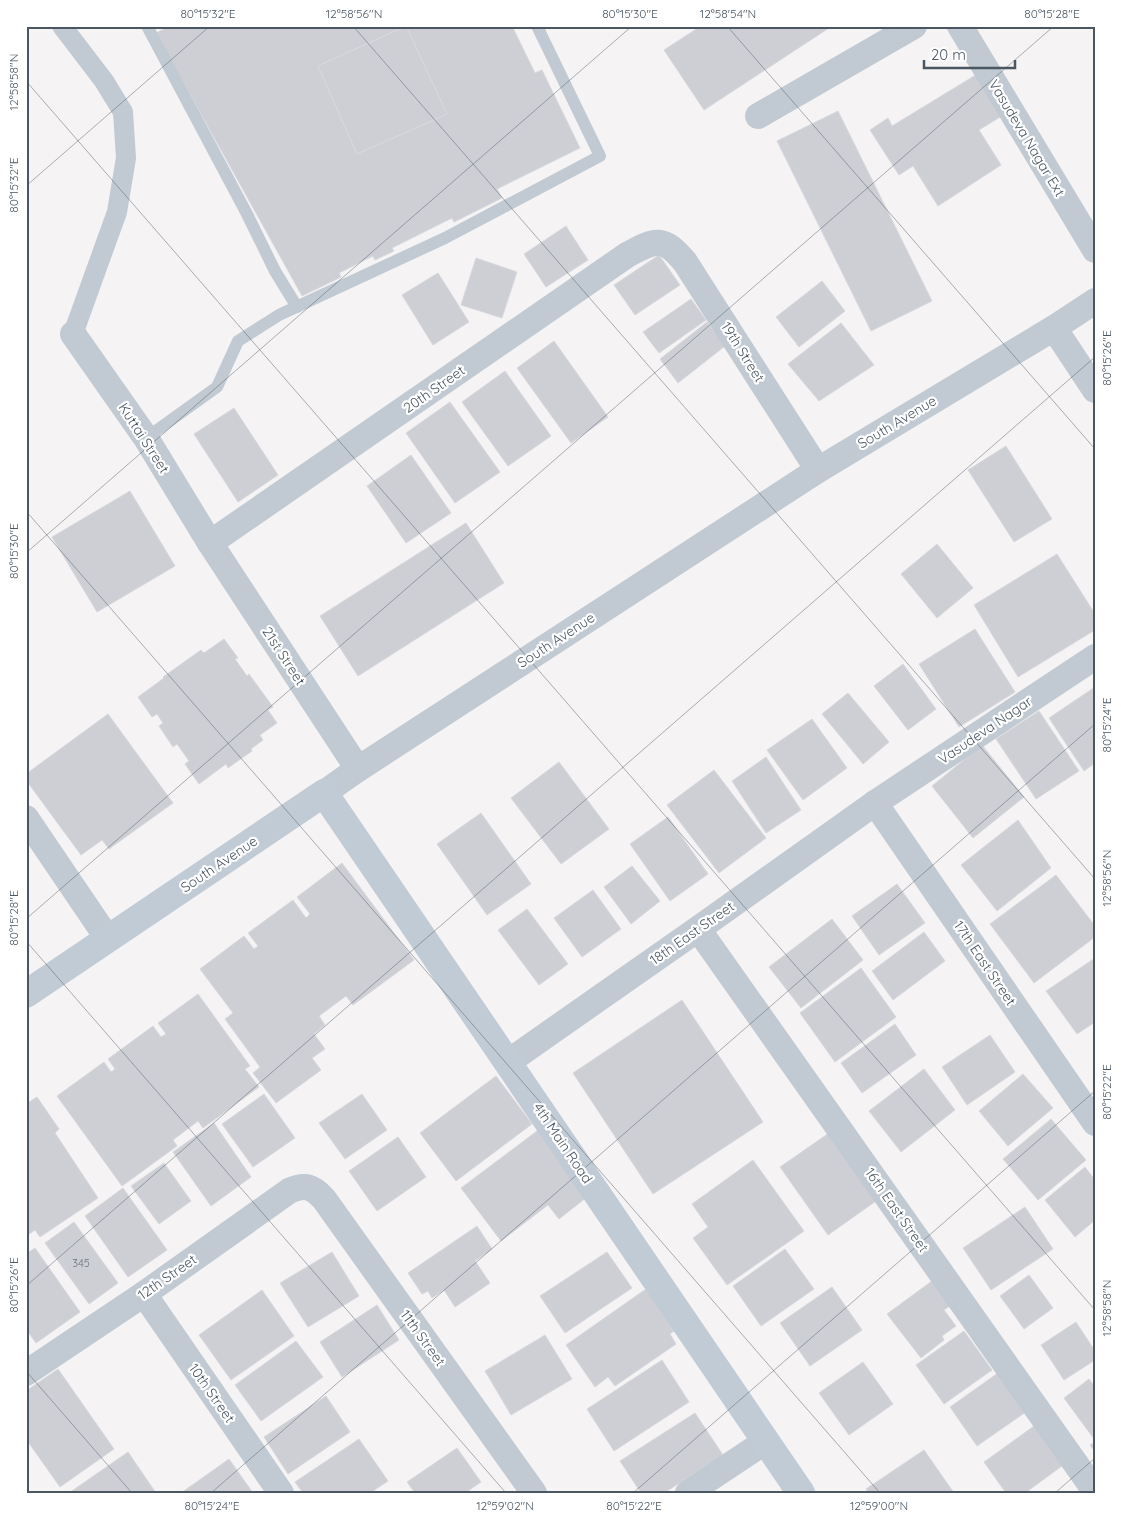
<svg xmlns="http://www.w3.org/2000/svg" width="1121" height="1519" viewBox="0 0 1121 1519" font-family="Quicksand,sans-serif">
<rect width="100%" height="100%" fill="#f5f3f3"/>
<g fill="#cdcfd5" stroke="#d7d9de">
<path d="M170,26H406L318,66L357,154L447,114L406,26H512L535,73L542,70L580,148L497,189L502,198L454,222L452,218L392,248L394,251L375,260L373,256L339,273L341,277L302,296L156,33Z"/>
<path d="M406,26L447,114L357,154L318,66Z"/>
<path d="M701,26H832L704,110L664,50Z"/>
<path d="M979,73L1005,114L979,130L1001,165L938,206L913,166L899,175L870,130L888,118L892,126Z"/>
<path d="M838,111L932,301L871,331L777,141Z"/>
<path d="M566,226L588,260L546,287L524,254Z"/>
<path d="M659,255L680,285L635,315L614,285Z"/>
<path d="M476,258L517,272L502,318L461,305Z"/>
<path d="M438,273L469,322L433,345L402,295Z"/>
<path d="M822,281L845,311L799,347L776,317Z"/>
<path d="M691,299L706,320L659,353L643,332Z"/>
<path d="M707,322L725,346L678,383L660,359Z"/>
<path d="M841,323L874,365L819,401L788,364Z"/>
<path d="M554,341L608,417L571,443L517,368Z"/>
<path d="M505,371L551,436L508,466L462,402Z"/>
<path d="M450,402L500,472L455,503L406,433Z"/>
<path d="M234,408L278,475L238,502L194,434Z"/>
<path d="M1006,446L1052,519L1014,542L968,470Z"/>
<path d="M411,455L451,513L406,543L367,486Z"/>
<path d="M130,491L175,566L97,612L52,537Z"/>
<path d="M466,523L504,583L358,676L320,616Z"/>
<path d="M937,544L973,588L937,618L901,574Z"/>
<path d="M1057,554L1095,614V630L1018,677L974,605Z"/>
<path d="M975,629L1015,692L959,727L919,664Z"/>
<path d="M224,639L238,658L235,659L247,676L249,674L273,707L268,710L277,723L260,735L263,740L251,749L252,751L228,768L226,764L199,784L185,764L189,761L177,744L173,747L159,726L163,723L157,714L152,717L138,697L164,678L163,677L201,650L204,653Z"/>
<path d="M903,664L936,709L908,730L874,686Z"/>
<path d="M1095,687V763L1084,771L1049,718Z"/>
<path d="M848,693L889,742L863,764L822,714Z"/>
<path d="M1039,711L1079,771L1036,799L996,739Z"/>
<path d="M108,714L173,803L109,849L102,840L81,855L26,780V774Z"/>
<path d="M812,719L847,768L803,800L767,750Z"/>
<path d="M982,745L1024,797L973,838L932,786Z"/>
<path d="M766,757L801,810L766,833L732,781Z"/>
<path d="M559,762L609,829L561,864L511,798Z"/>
<path d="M714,770L766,838L719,873L667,805Z"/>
<path d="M481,813L531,884L487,915L437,844Z"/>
<path d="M668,817L708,874L670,901L630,844Z"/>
<path d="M1018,820L1051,868L997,911L961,865Z"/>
<path d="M342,863L414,960L353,1005L346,996L319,1016L325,1025L314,1034L325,1049L312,1058L321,1070L276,1103L253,1073L260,1067L225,1019L233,1013L200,969L244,936L254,949L258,946L248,933L293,900L306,918L310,914L297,897Z"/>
<path d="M632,866L660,901L631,924L604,887Z"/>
<path d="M1056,875L1095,926V937L1034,983L990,924Z"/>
<path d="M897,884L925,923L879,955L852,916Z"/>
<path d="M593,890L621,929L582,957L554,918Z"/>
<path d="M527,909L568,964L539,985L498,930Z"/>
<path d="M832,919L863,960L801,1008L769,967Z"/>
<path d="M924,932L945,961L893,1000L872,971Z"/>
<path d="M1095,958V1022L1077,1034L1046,991Z"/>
<path d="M861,968L896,1017L835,1062L800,1013Z"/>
<path d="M198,994L250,1066L245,1069L259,1087L203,1128L198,1121L173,1140L177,1146L122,1186L57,1096L104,1062L111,1072L115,1069L108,1059L153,1026L161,1037L166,1034L158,1023Z"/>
<path d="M682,1000L763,1122L653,1194L573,1073Z"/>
<path d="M895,1024L916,1055L862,1093L841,1063Z"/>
<path d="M990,1035L1015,1072L967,1105L942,1067Z"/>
<path d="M924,1069L955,1110L901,1152L869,1111Z"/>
<path d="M1023,1074L1053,1108L1008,1146L979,1111Z"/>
<path d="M496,1076L532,1124L456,1181L420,1133Z"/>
<path d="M264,1094L295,1138L253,1167L222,1124Z"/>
<path d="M362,1094L387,1130L345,1159L319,1123Z"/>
<path d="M37,1097L59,1129L55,1133L98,1198L40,1237L35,1230L26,1236V1104Z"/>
<path d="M1051,1119L1086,1160L1038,1200L1003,1159Z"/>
<path d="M214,1123L251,1177L211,1206L173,1152Z"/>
<path d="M541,1128L591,1194L559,1219L548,1205L501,1241L461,1188Z"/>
<path d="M829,1133L876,1201L828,1235L780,1167Z"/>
<path d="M398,1137L426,1177L377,1211L349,1171Z"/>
<path d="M753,1160L804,1231L727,1285L693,1238L708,1227L692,1204Z"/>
<path d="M164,1163L191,1201L159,1224L131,1186Z"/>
<path d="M1085,1167L1095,1180V1220L1075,1237L1045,1200Z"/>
<path d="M123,1188L167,1250L128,1277L85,1216Z"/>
<path d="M1025,1207L1053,1249L991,1290L963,1248Z"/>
<path d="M74,1222L118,1283L89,1304L45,1243Z"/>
<path d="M477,1226L492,1249L475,1261L490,1283L455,1307L444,1290L432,1298L428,1291L422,1294L408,1273Z"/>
<path d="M35,1248L80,1312L36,1343L26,1329V1254Z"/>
<path d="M785,1249L814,1289L761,1326L733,1286Z"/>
<path d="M332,1252L359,1296L308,1327L280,1283Z"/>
<path d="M607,1252L632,1288L565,1333L540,1296Z"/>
<path d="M1029,1275L1053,1308L1024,1329L1000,1296Z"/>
<path d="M936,1278L955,1302L944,1310L956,1326L942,1336L944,1340L921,1358L887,1314Z"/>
<path d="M832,1287L862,1330L810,1366L780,1323Z"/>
<path d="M646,1289L676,1325L671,1328L674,1331L670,1334L676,1344L615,1386L608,1377L595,1387L566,1345Z"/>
<path d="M262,1290L294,1336L231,1380L199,1335Z"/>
<path d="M377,1305L399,1340L342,1377L320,1342Z"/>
<path d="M1076,1322L1095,1351V1360L1064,1380L1041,1345Z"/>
<path d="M964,1331L992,1370L944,1404L916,1365Z"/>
<path d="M545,1335L572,1379L511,1415L485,1371Z"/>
<path d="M296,1341L323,1377L261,1421L235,1385Z"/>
<path d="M662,1360L689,1402L614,1451L587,1409Z"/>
<path d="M863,1362L893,1404L849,1435L819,1393Z"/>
<path d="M58,1369L114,1449L60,1487L26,1439V1391Z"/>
<path d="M998,1373L1026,1412L977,1446L950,1407Z"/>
<path d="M1089,1379L1095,1387V1438L1094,1439L1064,1398Z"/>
<path d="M326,1396L350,1432L288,1474L264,1437Z"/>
<path d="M695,1413L723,1455L664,1493H641L620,1461Z"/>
<path d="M1034,1426L1062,1466L1025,1493H1006L984,1462Z"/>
<path d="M359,1439L388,1481L370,1493H303L295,1482Z"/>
<path d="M1095,1442V1452L1090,1445Z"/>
<path d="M457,1448L481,1482L465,1493H415L407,1482Z"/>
<path d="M924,1450L954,1493H869L866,1489Z"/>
<path d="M128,1452L156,1493H69Z"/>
<path d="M229,1459L253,1493H181Z"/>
</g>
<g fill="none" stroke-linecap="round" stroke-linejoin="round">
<g stroke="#c1cad2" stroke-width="12">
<path d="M147,26L247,214L275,271L297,307"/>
<path d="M146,438L217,387L238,341L279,315L445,238L600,156L537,26"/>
</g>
<path stroke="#c1cad2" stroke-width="20" d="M62,26L104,81L123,112L126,158L117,212L73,334"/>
<g stroke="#c1cad2" stroke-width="26">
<path d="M960,26L1095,250"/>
<path d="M758,116L914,26"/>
<path d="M1054,328L1095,390"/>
<path d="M73,334L146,438L210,543L358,769"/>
<path d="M210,543L627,255C656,239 663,236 685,262L818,470"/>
<path d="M324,793L358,769L818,470L1054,328L1095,301"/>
<path d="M875,803L1095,1123"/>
<path d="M26,818L108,939"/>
<path d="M698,929L1095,1491"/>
<path d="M508,1062L698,929L875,803L1095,657"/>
<path d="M144,1294L281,1493"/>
<path d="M26,1373L144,1294L289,1191C305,1184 312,1186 324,1199L534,1493"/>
<path d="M688,1493L766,1441"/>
</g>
<path stroke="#c1cbd6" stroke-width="28" d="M26,994L324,793L801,1493"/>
</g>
<path fill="none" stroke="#4a5661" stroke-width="1" stroke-opacity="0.45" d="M353,26L1095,879M727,26L1095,449M26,81L1095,1310M26,186L210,26M26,511L880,1493M26,553L632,26M26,919L1054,26M26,941L506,1493M26,1286L1095,357M26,1371L132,1493M211,1493L1095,724M633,1493L1095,1091M1055,1493L1095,1458"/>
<g text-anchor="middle" stroke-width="4.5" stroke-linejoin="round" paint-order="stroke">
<g font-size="11" fill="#6b747e">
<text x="81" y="1267">345</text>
</g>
<g font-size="14" fill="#4a5661" stroke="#fff">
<text transform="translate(1027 138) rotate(59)" y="5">Vasudeva Nagar Ext</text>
<text transform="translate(743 352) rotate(58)" y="5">19th Street</text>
<text transform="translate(434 389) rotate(-35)" y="5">20th Street</text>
<text transform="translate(897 422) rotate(-31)" y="5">South Avenue</text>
<text transform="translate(144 438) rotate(57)" y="5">Kuttai Street</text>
<text transform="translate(556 640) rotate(-33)" y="5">South Avenue</text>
<text transform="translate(284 656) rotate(57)" y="5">21st Street</text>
<text transform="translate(985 730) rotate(-34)" y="5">Vasudeva Nagar</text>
<text transform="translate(219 864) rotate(-34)" y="5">South Avenue</text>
<text transform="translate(692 933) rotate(-35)" y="5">18th East Street</text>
<text transform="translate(985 963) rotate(56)" y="5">17th East Street</text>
<text transform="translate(563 1143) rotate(56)" y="5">4th Main Road</text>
<text transform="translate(897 1210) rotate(55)" y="5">16th East Street</text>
<text transform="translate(167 1277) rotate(-35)" y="5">12th Street</text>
<text transform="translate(423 1338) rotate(54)" y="5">11th Street</text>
<text transform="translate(212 1393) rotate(55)" y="5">10th Street</text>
</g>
</g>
<rect width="1121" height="1519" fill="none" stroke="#ffffff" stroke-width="55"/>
<path d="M924 60v8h91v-8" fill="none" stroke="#4a5661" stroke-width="2.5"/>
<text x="931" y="60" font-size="15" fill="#4a5661" stroke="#ffffff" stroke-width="4" paint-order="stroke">20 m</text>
<rect x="28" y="28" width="1066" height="1464" fill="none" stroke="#4a5661" stroke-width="2"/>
<g font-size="12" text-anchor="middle" fill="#4a5661">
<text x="208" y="18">80°15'32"E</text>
<text x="354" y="18">12°58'56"N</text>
<text x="630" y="18">80°15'30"E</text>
<text x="728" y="18">12°58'54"N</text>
<text x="1052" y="18">80°15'28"E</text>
<text transform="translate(14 82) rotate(-90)" y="4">12°58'58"N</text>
<text transform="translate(14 185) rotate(-90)" y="4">80°15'32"E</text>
<text transform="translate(1107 358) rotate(-90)" y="4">80°15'26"E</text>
<text transform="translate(14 551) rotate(-90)" y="4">80°15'30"E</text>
<text transform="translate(1107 725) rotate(-90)" y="4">80°15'24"E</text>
<text transform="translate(1107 878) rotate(-90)" y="4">12°58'56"N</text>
<text transform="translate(14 918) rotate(-90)" y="4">80°15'28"E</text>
<text transform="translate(1107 1092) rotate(-90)" y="4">80°15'22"E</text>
<text transform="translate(14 1285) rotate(-90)" y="4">80°15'26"E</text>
<text transform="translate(1107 1308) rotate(-90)" y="4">12°58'58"N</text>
<text x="212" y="1510">80°15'24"E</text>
<text x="505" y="1510">12°59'02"N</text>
<text x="634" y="1510">80°15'22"E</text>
<text x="879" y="1510">12°59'00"N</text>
</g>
</svg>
